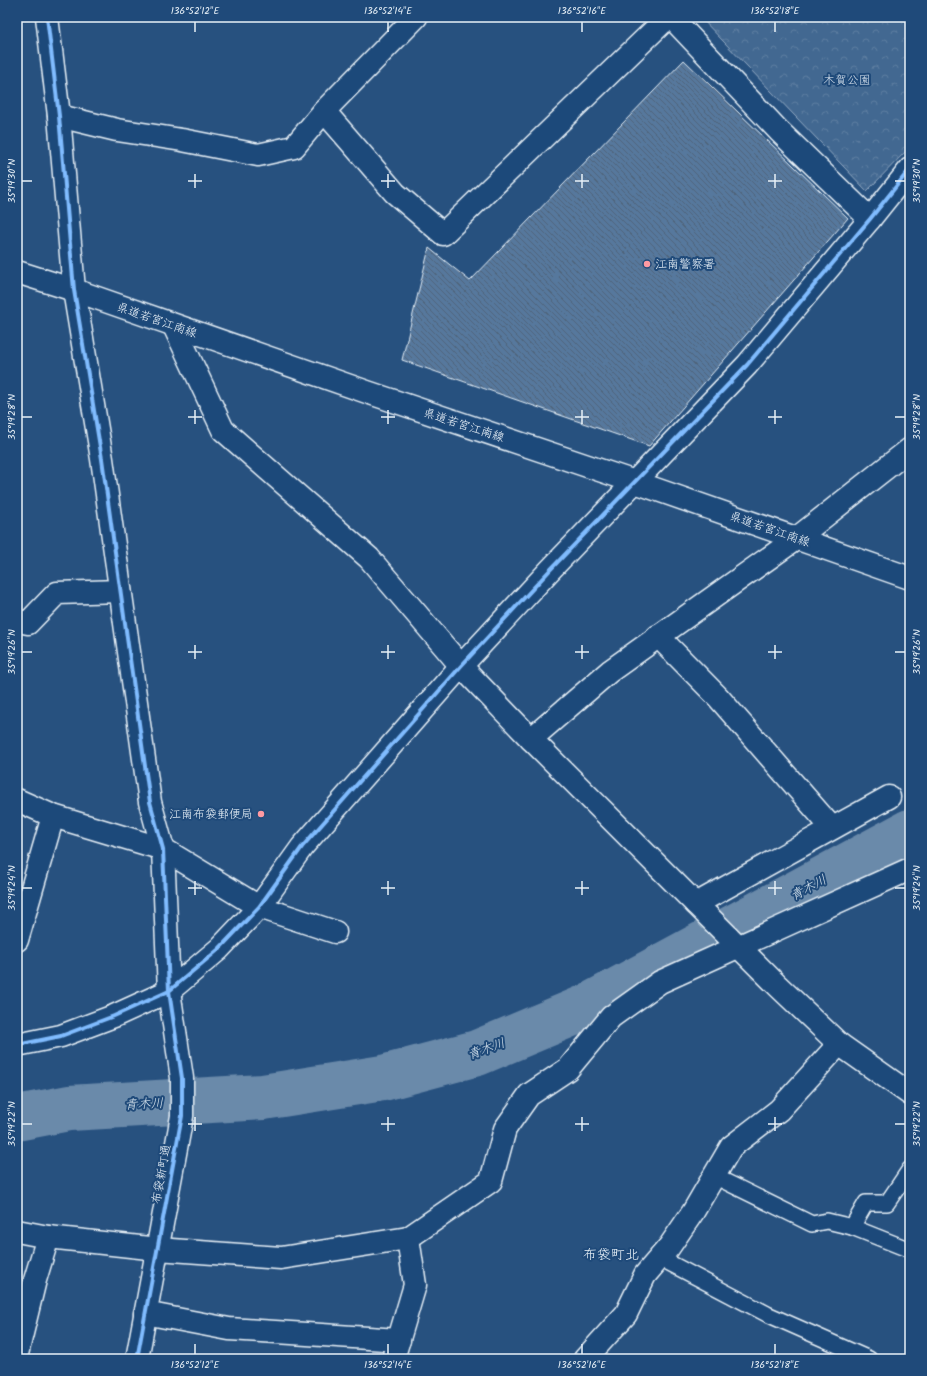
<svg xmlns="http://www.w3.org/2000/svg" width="927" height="1376" viewBox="0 0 927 1376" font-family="Kalam,'Klee One',sans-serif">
<defs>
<pattern id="forest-crowns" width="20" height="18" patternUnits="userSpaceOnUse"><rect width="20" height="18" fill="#436891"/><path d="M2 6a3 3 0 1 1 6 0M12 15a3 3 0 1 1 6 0" fill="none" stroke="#5e7ea1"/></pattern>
<pattern id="building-back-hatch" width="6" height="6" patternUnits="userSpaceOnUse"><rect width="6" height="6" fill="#57789d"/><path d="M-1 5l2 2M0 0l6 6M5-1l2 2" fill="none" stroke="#4f6278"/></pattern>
</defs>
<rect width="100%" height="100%" fill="#27517f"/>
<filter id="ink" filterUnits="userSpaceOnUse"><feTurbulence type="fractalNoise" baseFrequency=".025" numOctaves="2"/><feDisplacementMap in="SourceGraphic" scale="8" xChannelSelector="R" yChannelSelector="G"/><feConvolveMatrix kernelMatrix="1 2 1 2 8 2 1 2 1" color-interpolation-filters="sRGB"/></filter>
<g filter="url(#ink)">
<path fill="url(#forest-crowns)" stroke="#96acc4" d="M700,17H910V147L867,191Z"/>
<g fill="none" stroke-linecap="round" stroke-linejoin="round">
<path stroke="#6b8aaa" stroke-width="46" d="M17,1118L69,1108L263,1097L383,1078L477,1053L587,1007L910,832"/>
</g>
<path fill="url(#building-back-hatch)" stroke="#e8f1f8" d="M684,60L848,218L649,446L402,360L429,248L470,281Z"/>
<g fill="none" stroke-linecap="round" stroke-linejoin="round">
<defs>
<g id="service">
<path d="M714,1176L812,1224L827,1221L852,1227L910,1250"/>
<path d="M852,1227L866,1203H887L910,1169"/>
<path d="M660,1258L767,1314L869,1359"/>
</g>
<g id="minor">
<path d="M47,17L59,116L74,290L102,459L150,802L163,849L169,991L182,1078V1116L137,1359"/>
<path d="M416,17L324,111L395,193L443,234L668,17"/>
<path d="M671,17L779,131L870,219"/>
<path d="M59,116L117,130L182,140L258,155L294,147L324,111"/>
<path d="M174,326L223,430L369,558L461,666L531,739L778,986L839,1044L910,1094"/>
<path d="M17,621L28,623L57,593L120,591"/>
<path d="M658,636L718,697L832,828"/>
<path d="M531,739L610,671L711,599L797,538L910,449"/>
<path d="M17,800L53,816L163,849L259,907L335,932"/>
<path d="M696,904L889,797"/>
<path d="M17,940L53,816"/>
<path d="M17,1231L48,1237"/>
<path d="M145,1313L229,1329L399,1340"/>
<path d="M17,1354L35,1280L48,1237L158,1249L281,1258L408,1238L491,1181L505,1129L529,1095L568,1069L611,1017L660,982L910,869"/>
<path d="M393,1359L415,1285L408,1238"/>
<path d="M585,1359L626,1314L645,1275L669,1247L693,1212L731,1147L779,1110L839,1044"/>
</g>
<path id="tertiary" d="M17,1045L61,1036L114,1016L169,991L219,949L259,907L302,847L461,666L550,570L747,365L870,219L910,169"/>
<path id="secondary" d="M17,272L74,290L367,392L635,482L910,578"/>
</defs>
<use href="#service" stroke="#e8f1f8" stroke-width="18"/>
<use href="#minor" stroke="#e8f1f8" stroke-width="25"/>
<use href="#tertiary" stroke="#e8f1f8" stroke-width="25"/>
<use href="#secondary" stroke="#e8f1f8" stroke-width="25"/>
<use href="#service" stroke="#1f4a7a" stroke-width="15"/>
<use href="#minor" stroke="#1f4a7a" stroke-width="22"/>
<use href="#tertiary" stroke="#1f4a7a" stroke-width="22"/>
<use href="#secondary" stroke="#1f4a7a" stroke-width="22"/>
<defs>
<g id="cycleway">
<path d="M47,17L59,116L74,290L102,459L150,802L163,849L169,991L182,1078V1116L137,1359"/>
<path d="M17,1045L61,1036L114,1016L169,991L219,949L259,907L302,847L461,666L550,570L747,365L870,219L910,169"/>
</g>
</defs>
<use href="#cycleway" stroke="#1f4a7a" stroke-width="6"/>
<use href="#cycleway" stroke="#80bcff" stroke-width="4"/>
</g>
</g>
<path fill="none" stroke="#e8f1f8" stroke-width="1.5" d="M195,22V32M388,22V32M582,22V32M775,22V32M195,174V188M388,174V188M582,174V188M775,174V188M22,181H32M188,181H202M381,181H395M575,181H589M768,181H782M895,181H905M195,410V424M388,410V424M582,410V424M775,410V424M22,417H32M188,417H202M381,417H395M575,417H589M768,417H782M895,417H905M195,645V659M388,645V659M582,645V659M775,645V659M22,652H32M188,652H202M381,652H395M575,652H589M768,652H782M895,652H905M195,881V895M388,881V895M582,881V895M775,881V895M22,888H32M188,888H202M381,888H395M575,888H589M768,888H782M895,888H905M195,1117V1131M388,1117V1131M582,1117V1131M775,1117V1131M22,1124H32M188,1124H202M381,1124H395M575,1124H589M768,1124H782M895,1124H905M195,1344V1354M388,1344V1354M582,1344V1354M775,1344V1354"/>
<g fill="#ff9aa2" stroke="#1f4a7a" stroke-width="1.5">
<circle cx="647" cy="264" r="4"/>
<circle cx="261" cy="814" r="4"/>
</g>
<g text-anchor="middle" stroke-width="4" stroke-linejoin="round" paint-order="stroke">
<g font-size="12" fill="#d8e3ee" stroke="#1f4a7a">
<text x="847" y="84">木賀公園</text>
</g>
<g font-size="12" fill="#e8f1f8" stroke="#1f4a7a" text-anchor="start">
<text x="655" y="268">江南警察署</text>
<text x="253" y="818" text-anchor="end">江南布袋郵便局</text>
</g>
<g font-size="12" fill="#e8f1f8" stroke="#1f4a7a">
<text transform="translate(157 320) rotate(19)" y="4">県道若宮江南線</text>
<text transform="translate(464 425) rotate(18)" y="4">県道若宮江南線</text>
<text transform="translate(770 529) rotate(19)" y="4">県道若宮江南線</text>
<text transform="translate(161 1174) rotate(-80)" y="4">布袋新町通</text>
</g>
<g font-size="13" font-style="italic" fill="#d5e2ec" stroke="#1f4a7a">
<text transform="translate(808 887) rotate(-28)" y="5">青木川</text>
<text transform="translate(486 1048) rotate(-20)" y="5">青木川</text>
<text transform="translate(144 1103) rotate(-3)" y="5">青木川</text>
</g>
<g font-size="14" fill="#e8f1f8" stroke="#1f4a7a">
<text x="611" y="1259">布袋町北</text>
</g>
</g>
<rect width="927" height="1376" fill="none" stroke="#1f4a7a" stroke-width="44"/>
<rect x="22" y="22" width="883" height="1332" fill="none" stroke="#e8f1f8" stroke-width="1.5"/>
<g font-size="10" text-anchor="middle" fill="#e8f1f8">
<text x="195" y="14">136°52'12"E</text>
<text x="388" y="14">136°52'14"E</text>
<text x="582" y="14">136°52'16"E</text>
<text x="775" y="14">136°52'18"E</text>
<text transform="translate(11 181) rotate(-90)" y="4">35°19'30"N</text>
<text transform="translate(916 181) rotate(-90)" y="4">35°19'30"N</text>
<text transform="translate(11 417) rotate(-90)" y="4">35°19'28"N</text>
<text transform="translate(916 417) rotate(-90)" y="4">35°19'28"N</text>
<text transform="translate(11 652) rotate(-90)" y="4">35°19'26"N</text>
<text transform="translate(916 652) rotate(-90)" y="4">35°19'26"N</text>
<text transform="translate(11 888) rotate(-90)" y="4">35°19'24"N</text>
<text transform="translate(916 888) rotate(-90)" y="4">35°19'24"N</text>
<text transform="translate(11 1124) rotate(-90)" y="4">35°19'22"N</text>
<text transform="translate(916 1124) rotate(-90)" y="4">35°19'22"N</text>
<text x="195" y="1368">136°52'12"E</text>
<text x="388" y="1368">136°52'14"E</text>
<text x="582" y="1368">136°52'16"E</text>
<text x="775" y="1368">136°52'18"E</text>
</g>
</svg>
